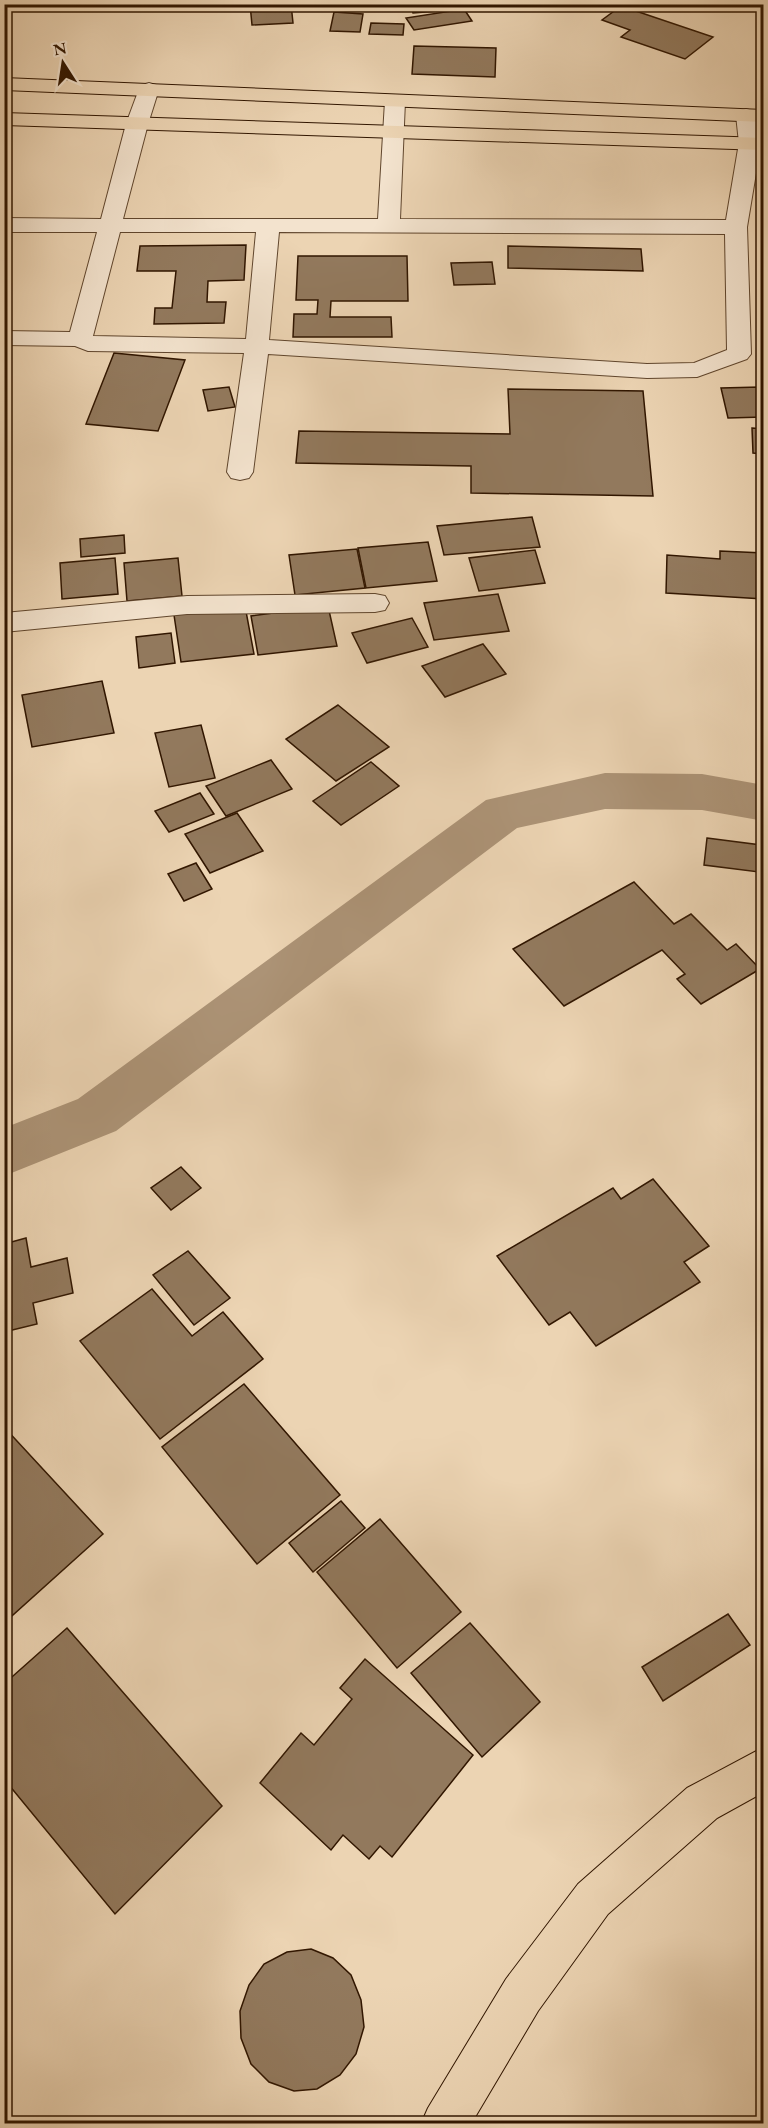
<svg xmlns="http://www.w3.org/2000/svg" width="768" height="2128" viewBox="0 0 768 2128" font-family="'EB Garamond',serif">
<rect width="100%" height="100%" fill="#ecd4b3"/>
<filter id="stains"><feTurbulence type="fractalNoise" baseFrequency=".00333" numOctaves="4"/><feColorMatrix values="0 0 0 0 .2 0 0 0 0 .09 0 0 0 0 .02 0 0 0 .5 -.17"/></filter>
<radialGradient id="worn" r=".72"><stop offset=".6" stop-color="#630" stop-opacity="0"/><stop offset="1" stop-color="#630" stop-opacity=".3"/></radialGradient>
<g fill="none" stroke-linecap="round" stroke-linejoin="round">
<path fill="#ac9376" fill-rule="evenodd" d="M605,773L702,774L764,785V821L702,810L605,809L517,828L116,1131L4,1176V1128L78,1099L486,800Z"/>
</g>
<g fill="#92795d" stroke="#311600" stroke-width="1.5">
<path d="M250,4H291L293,23L252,25Z"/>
<path d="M410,4H449L451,10L413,13Z"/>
<path d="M621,6L713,37L685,59L621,37L630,30L602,20Z"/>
<path d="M464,9L472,21L414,30L406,18Z"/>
<path d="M334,12L363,14L360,32L330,31Z"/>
<path d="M371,23L404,24L403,35L369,34Z"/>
<path d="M414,46L496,48L495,77L412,74Z"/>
<path d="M246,245L244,280L208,281L207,302H226L224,323L154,324L155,308H172L176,271H137L140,246Z"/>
<path d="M508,246L641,249L643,271L508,268Z"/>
<path d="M298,256H407L408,301H331L330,317H391L392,337H293L294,314H317L318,300H296Z"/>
<path d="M492,262L495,284L454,285L451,263Z"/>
<path d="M114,353L185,360L158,431L86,424Z"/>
<path d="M229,387L235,407L208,411L203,390Z"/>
<path d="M760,387L764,399V417L728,418L721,388Z"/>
<path d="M508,389L643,391L653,496L471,493V466L296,463L299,431L510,434Z"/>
<path d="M752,428L764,429V454L753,453Z"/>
<path d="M761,466H764V508H763Z"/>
<path d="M532,517L540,547L444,555L437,526Z"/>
<path d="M124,535L125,553L81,557L80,539Z"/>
<path d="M428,542L437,581L366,588L358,548Z"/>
<path d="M357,549L365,588L295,595L289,555Z"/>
<path d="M535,550L545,583L479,591L469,558Z"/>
<path d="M720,551L764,553V599L666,593L667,555L720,559Z"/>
<path d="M115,558L118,594L62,599L60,563Z"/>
<path d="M178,558L182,596L127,601L124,563Z"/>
<path d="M498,594L509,631L434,640L424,603Z"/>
<path d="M245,606L254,654L181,662L174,615Z"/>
<path d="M328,606L337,646L258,655L251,616Z"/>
<path d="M412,618L428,647L367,663L352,633Z"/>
<path d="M171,633L175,663L139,668L136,637Z"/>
<path d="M483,644L506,674L445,697L422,666Z"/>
<path d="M102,681L114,733L32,747L22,695Z"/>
<path d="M338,705L389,747L336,781L286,739Z"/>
<path d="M201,725L215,778L169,787L155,733Z"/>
<path d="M271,760L292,789L226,816L206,786Z"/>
<path d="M371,762L399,786L341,825L313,801Z"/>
<path d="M200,793L214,814L169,832L155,811Z"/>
<path d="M237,813L263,851L210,873L185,834Z"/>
<path d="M707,838L761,845L759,872L704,865Z"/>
<path d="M196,863L212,889L184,901L168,874Z"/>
<path d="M634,882L674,924L691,914L727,950L736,944L760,969L701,1004L677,979L685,974L662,950L564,1006L513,949Z"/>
<path d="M181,1167L201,1188L171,1210L151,1188Z"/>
<path d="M653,1179L709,1246L684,1262L700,1282L596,1346L570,1312L549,1325L497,1256L613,1188L621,1199Z"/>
<path d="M26,1238L31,1267L67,1258L73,1293L33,1303L37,1324L4,1332V1244Z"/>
<path d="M188,1251L230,1298L194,1325L153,1275Z"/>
<path d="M152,1289L192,1336L223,1312L263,1359L160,1439L80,1341Z"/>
<path d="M244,1384L340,1495L257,1564L162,1447Z"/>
<path d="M4,1427L103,1534L4,1623Z"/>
<path d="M341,1501L365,1528L313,1572L289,1543Z"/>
<path d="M380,1519L461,1612L397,1668L317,1572Z"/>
<path d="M728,1614L750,1645L663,1701L642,1667Z"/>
<path d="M470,1623L540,1702L482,1757L411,1673Z"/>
<path d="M67,1628L222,1806L115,1914L4,1779V1684Z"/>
<path d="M365,1659L473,1755L392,1857L380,1846L369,1859L343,1835L331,1850L260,1783L301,1733L314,1745L352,1699L340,1688Z"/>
<path d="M311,1949L333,1958L351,1975L361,2000L364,2027L356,2054L340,2075L317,2089L294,2091L269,2082L251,2064L241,2038L240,2011L249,1985L264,1964L287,1952Z"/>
</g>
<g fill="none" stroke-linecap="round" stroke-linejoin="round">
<defs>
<g id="minor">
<path d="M149,83L156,85L159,89L148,124L123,219H378L385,101L388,97L395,95L402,97L405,101L400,219L726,220L739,143L736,115L739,111L746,109L753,111L756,115L761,143L747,227L751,354L747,359L697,377L647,378L268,354L253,472L249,478L240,480L231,478L227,472L244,353L88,351L75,346L4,345V331L70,332L97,232H4V218L101,219L126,124L139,89L142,85ZM120,232H256L246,339L93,336ZM279,232L725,234L727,350L694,363L647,364L269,340Z"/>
<path d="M375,594L385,596L389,603L385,610L375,612L187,614L4,632V613L187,596Z"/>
</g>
<g id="primary">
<path d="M4,78L764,110V122L4,90Z"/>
<path d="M4,113L764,138V150L4,125Z"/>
<path d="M764,1747V1792L717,1818L608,1914L538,2011L471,2124H421L428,2108L506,1979L578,1884L687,1788Z"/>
</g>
</defs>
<use href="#minor" stroke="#60462d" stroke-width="2"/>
<use href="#primary" stroke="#311600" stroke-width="2"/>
<use href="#minor" fill="#f3e3ce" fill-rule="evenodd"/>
<use href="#primary" fill="#ecd4b3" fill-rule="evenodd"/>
</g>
<rect width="768" height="2128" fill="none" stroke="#ecd4b3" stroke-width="24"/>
<rect x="6" y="6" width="756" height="2116" fill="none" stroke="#311600" stroke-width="3"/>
<rect x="12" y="12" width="744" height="2104" fill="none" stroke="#311600" stroke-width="1.5"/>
<g transform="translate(63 63) rotate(348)" stroke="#f3e3ce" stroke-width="4.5" paint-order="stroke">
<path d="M0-4.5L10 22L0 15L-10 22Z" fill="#311600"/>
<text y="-9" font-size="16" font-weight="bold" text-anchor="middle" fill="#311600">N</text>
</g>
<rect width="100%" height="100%" filter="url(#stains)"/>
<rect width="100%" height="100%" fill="url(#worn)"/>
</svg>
